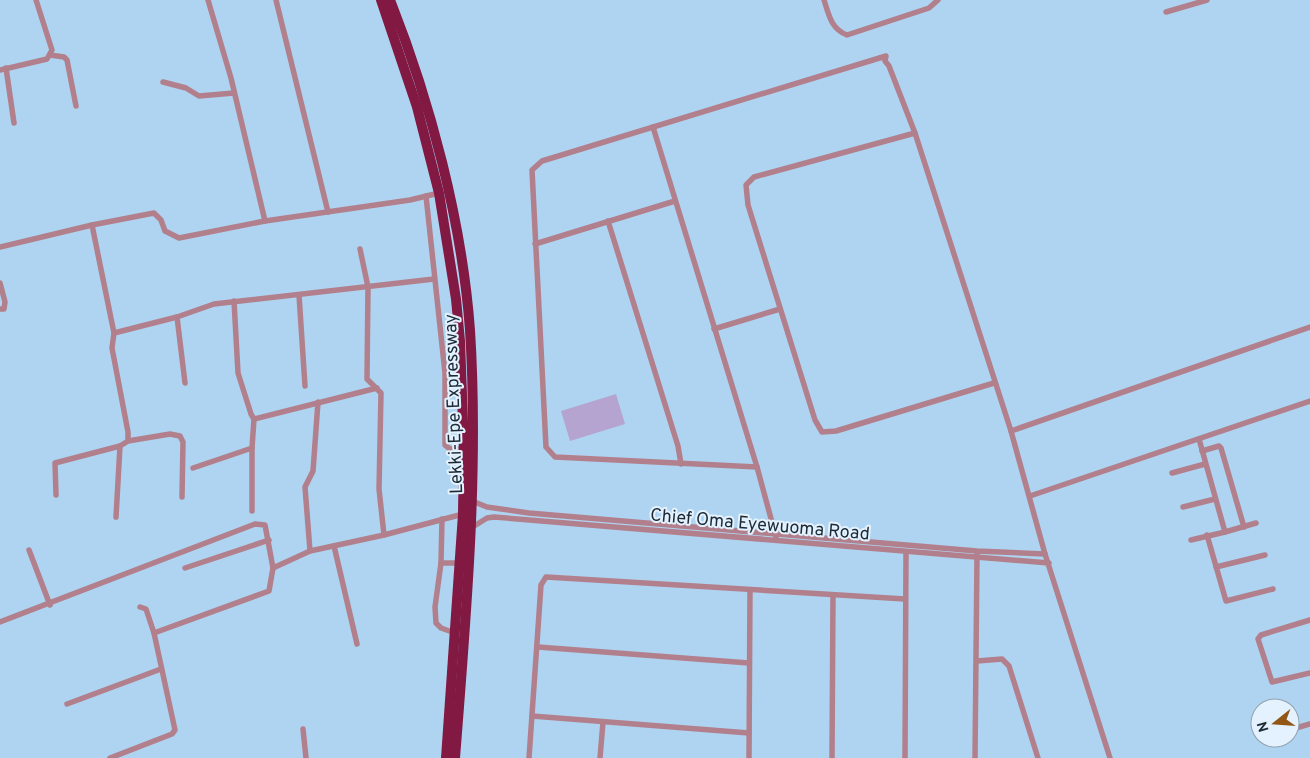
<svg xmlns="http://www.w3.org/2000/svg" width="1310" height="758" viewBox="0 0 1310 758" font-family="Overpass,sans-serif">
<rect width="100%" height="100%" fill="#afd4f1"/>
<path fill="#b5a4cf" d="M616,394L625,424L570,441L561,411Z"/>
<g fill="none" stroke-linecap="round" stroke-linejoin="round">
<g stroke="#b2808c" stroke-width="5.5">
<path d="M208,0L231,78L265,221"/>
<path d="M276,0L328,212"/>
<path d="M824,0C829,15 831,29 847,35L929,8L938,0"/>
<path d="M1166,12L1207,0"/>
<path d="M50,55L64,57L67,60L76,106"/>
<path d="M6,68L14,123"/>
<path d="M0,70L47,59L52,50L36,0"/>
<path d="M163,82L186,88L199,96L234,93"/>
<path d="M653,127L757,467L776,537"/>
<path d="M915,133L754,177L746,185L748,205L815,420L822,432L836,431L994,383"/>
<path d="M426,196L445,373V445L450,449H464"/>
<path d="M608,221L678,446L681,464"/>
<path d="M92,225L154,213L161,220L165,231L179,238L265,221L410,200L439,193"/>
<path d="M535,244L675,201"/>
<path d="M0,247L92,225L114,333L112,348L128,432V441L120,446L116,517"/>
<path d="M360,249L368,287L367,379L381,393L379,489L384,535"/>
<path d="M0,283L5,302L4,309H0"/>
<path d="M299,295L305,386"/>
<path d="M177,317L185,383"/>
<path d="M714,329L780,309"/>
<path d="M114,333L177,317L214,304L434,279"/>
<path d="M254,419L377,388"/>
<path d="M1011,431L1310,327"/>
<path d="M128,441L170,434L180,436L183,442L182,497"/>
<path d="M252,448V511"/>
<path d="M1202,451L1219,446L1221,448L1244,527"/>
<path d="M757,467L555,457L546,447L532,170L542,161L886,56L885,61L889,66L915,133L1011,431L1045,554L1110,758"/>
<path d="M193,468L252,448L254,419L251,414L238,373L234,301"/>
<path d="M1172,473L1205,464"/>
<path d="M56,495L55,463L120,446"/>
<path d="M1030,496L1310,401"/>
<path d="M472,501L487,507L529,513L977,551L1045,554"/>
<path d="M1183,507L1215,499"/>
<path d="M442,519L441,563L435,607L436,623L441,628L455,633"/>
<path d="M471,528L487,518L494,517L1049,563"/>
<path d="M1225,532L1256,523"/>
<path d="M1207,535L1226,601L1273,589"/>
<path d="M1191,540L1225,532L1199,439"/>
<path d="M334,546L357,644"/>
<path d="M29,550L50,605"/>
<path d="M310,551L305,487L313,471L318,402"/>
<path d="M441,563H460"/>
<path d="M1216,567L1265,555"/>
<path d="M185,568L269,540"/>
<path d="M273,568L310,551L384,535L463,514"/>
<path d="M1310,620L1261,635L1258,639L1272,682L1310,673"/>
<path d="M0,622L255,524L265,525L273,568L269,591L154,633L146,609L140,607"/>
<path d="M538,647L749,663"/>
<path d="M977,661L1002,659L1009,666L1038,758"/>
<path d="M67,704L161,669"/>
<path d="M532,716L749,733"/>
<path d="M1296,728L1310,724"/>
<path d="M303,729L306,758"/>
<path d="M110,758L172,734L175,730L154,633"/>
<path d="M529,758L541,585L546,577L905,599"/>
<path d="M600,758L603,722"/>
<path d="M749,758L750,590"/>
<path d="M832,758L833,595"/>
<path d="M905,758L906,552"/>
<path d="M975,758L977,555"/>
</g>
<g stroke="#821943" stroke-width="10">
<path d="M381,0L417,107L439,193L456,299L460,341L464,449L463,514L446,758"/>
<path d="M390,0C430,101 462,221 470,330C479,472 466,616 455,758"/>
</g>
</g>
<g text-anchor="middle" stroke-width="4" stroke-linejoin="round" paint-order="stroke">
<g font-size="18" fill="#1d2b36" stroke="#e3f2fe">
<text transform="translate(453 404) rotate(-92)" y="6">Lekki-Epe Expressway</text>
<text transform="translate(760 524) rotate(5)" y="6">Chief Oma Eyewuoma Road</text>
</g>
</g>
<g transform="translate(1275 723) rotate(253)"><circle r="24" fill="#e3f2fe" stroke="#94a2ae"/>
<path d="M0-4L9 19L0 12L-9 19Z" fill="#925716"/>
<text y="-8" font-size="14" font-weight="bold" text-anchor="middle" fill="#1d2b36">N</text>
</g>
</svg>
